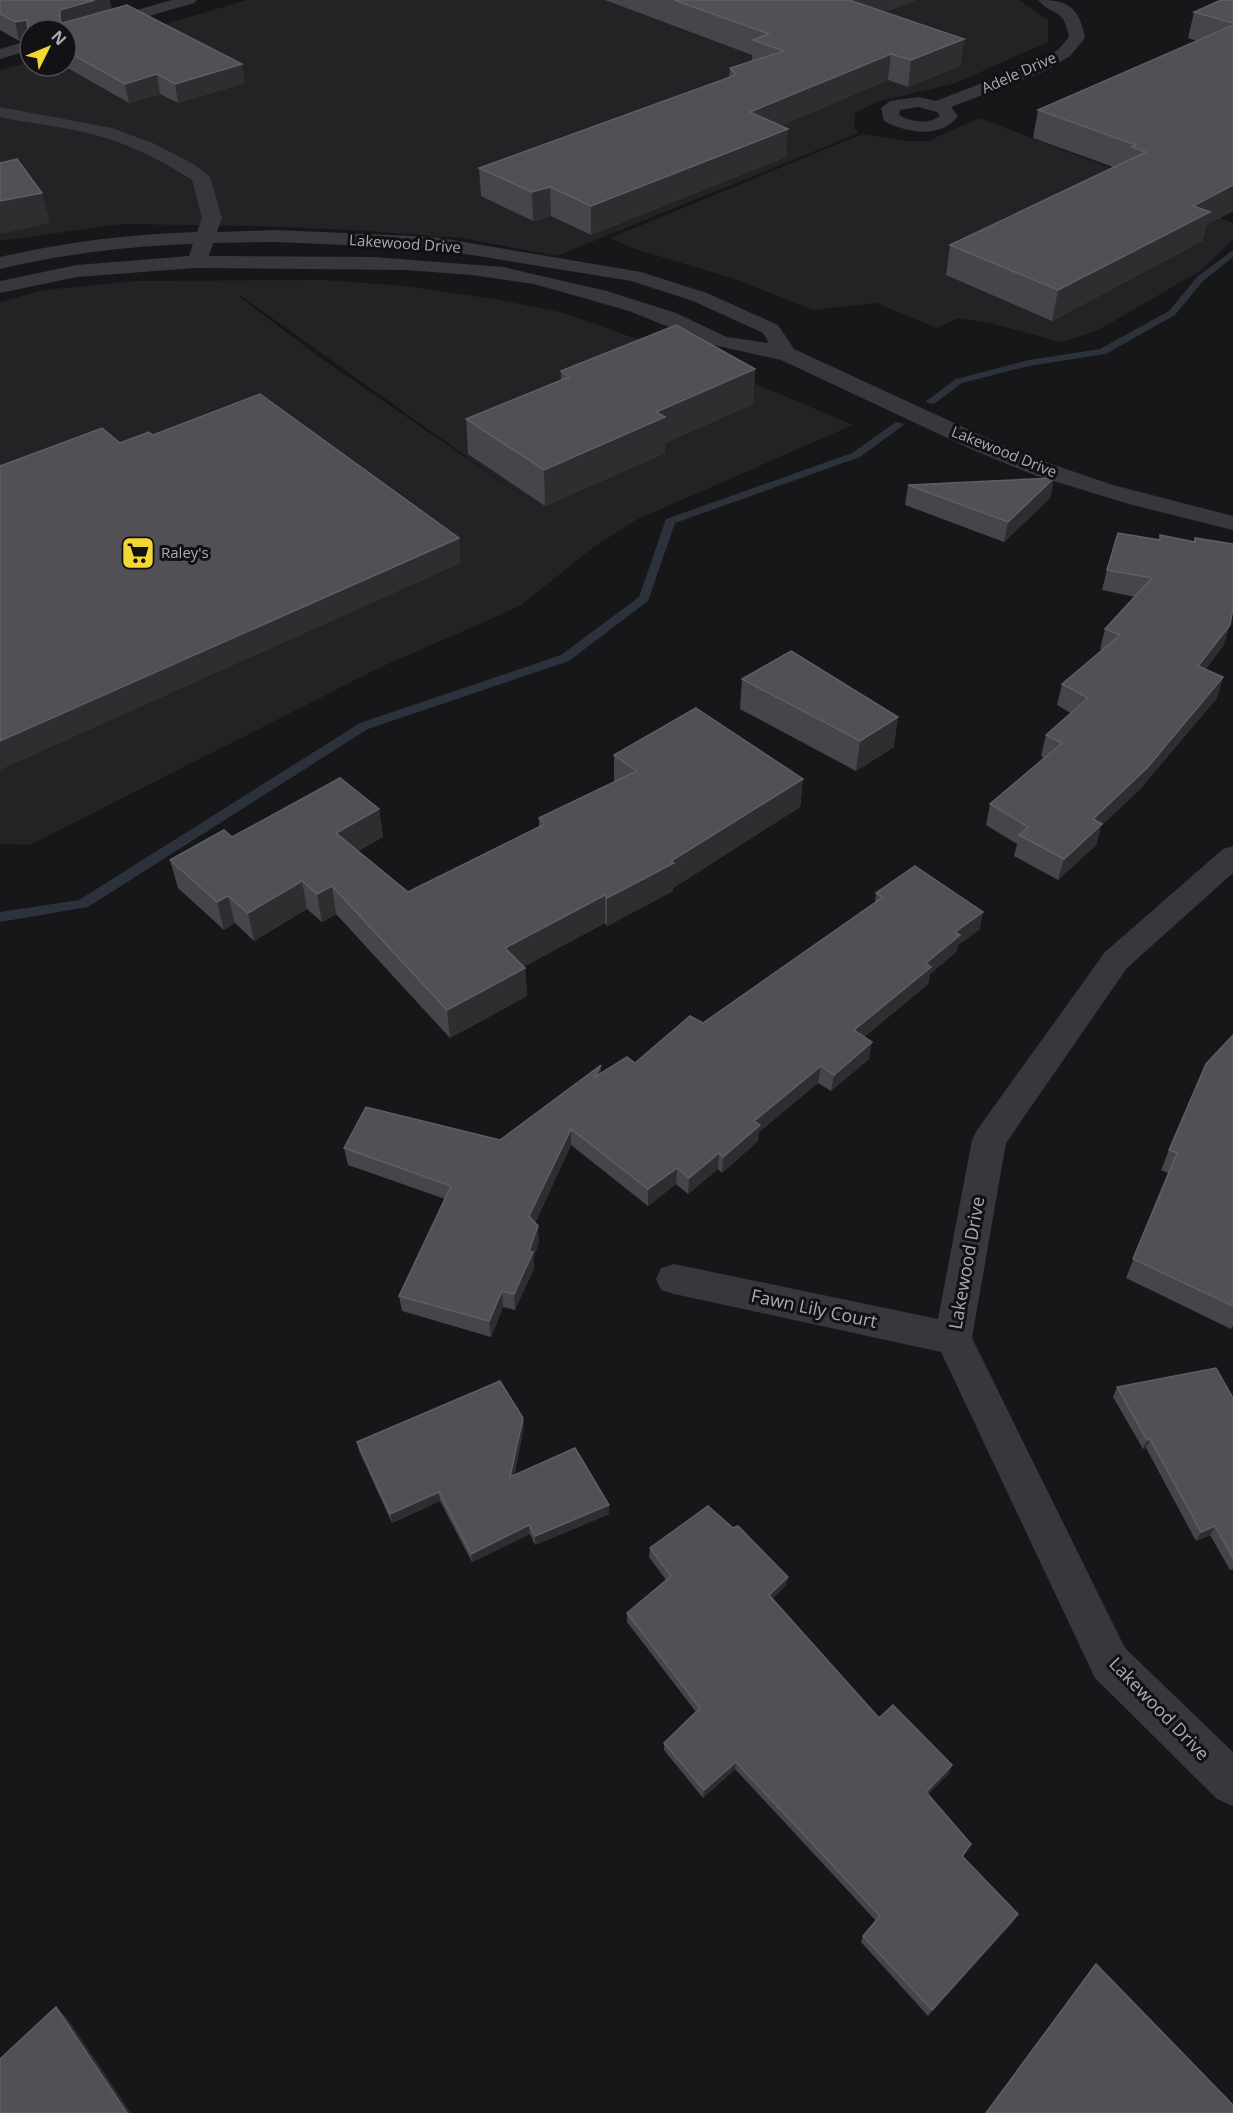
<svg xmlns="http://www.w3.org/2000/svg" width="1233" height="2113" viewBox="0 0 1233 2113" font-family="'Open Sans',sans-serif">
<rect width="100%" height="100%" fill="#171618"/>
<g fill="#232225" fill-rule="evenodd">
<path d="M247,0H1019L1048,20V42L956,83L877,102L855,113L854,127L859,133L557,256L462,238L352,230L256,226L122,224L0,241V70L30,62V66H66V53Z"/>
<path d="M979,118L1127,174L1121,177L1233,223V240L1200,271L1097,331L1061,342L993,324L958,318L937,328L876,303L813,310L735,279L632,248L610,238L862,134L906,141H928Z"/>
<path d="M325,280L406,286L494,299L564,313L718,368L853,425L636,520L594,547L520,606L379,668L30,845L0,844V302L44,290L135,281ZM240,297L241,296L529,501L315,354Z"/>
</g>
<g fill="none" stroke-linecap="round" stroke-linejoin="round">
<g fill="#2c323c" fill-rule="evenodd">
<path d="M1233,250V257L1203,281L1175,315L1106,354L1029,366L962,383L934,404L925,402L956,379L1029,360L1100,349L1169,311L1197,277Z"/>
<path d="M896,422L905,424L860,457L675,523L648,601L569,661L368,729L88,907L0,922V912L79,900L360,723L561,655L639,597L666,519L852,453Z"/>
</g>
<g fill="#37373d" fill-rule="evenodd">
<path d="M172,0H197L194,3L66,40V30Z"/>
<path d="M1038,0C1069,0 1079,7 1085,38L1070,56L1045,71L951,107L958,116C941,139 906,133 884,121L881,108L890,101L918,97L936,101L1033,63L1058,50L1069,37C1063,6 1054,18 1038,0ZM918,107L937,112L940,116C927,125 912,122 899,115L900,110Z"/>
<path d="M30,40V50L0,59V49Z"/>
<path d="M0,107L112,128L155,144L195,165L210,177L222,218L217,232L276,230L435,237L641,272L707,293L778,325L794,349L1019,453L1113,485L1233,516V530L1129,504L1034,475L973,450L781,360L713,345L629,311L534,284L471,275L406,270L195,268L77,277L0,293V281L77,265L189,256L193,244C129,246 63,254 0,269V257C64,242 131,234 197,232L202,218L192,180C161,160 128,143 91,134C62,126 30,124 0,117ZM276,242L435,249L631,281L693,301L763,333L769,343L727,337L676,313L607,291L503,267L374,257L209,256L213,243Z"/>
<path d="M1233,846V873L1127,968L1006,1143L972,1338L1125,1648L1233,1752V1806L1217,1799L1095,1678L941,1352L674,1294L661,1290L656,1279L661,1268L674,1264L938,1319L972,1140L977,1130L1105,952L1223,849Z"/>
</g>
</g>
<g fill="#45464a">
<path d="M0,0L112,9L245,83L178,103L160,94L129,103L64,66H66V30H30V39L19,41L0,30Z"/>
<path d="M605,0H916L884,12L964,39L960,66L908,87L888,80L780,126L786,157L591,235L551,216L533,221L481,196L479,168L729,77L730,68L752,61V55Z"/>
<path d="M1233,0V211L1207,224L1202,241L1052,321L946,275L950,245L1113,167L1033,138L1038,110L1197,41L1188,38L1194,12Z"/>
<path d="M755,369L753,404L665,443V453L545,506L468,454L466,419L561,380V371Z"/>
<path d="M1054,478L1050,498L1004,542L905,505L908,485Z"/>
<path d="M1195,538L1230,625L1223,646L1205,670L1223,677L1217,698L1140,789L1101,826L1096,845L1058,880L1014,856L1017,844L986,825L990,804L1044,758L1041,756L1046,735L1071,713L1057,705L1062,684L1102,650L1100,649L1105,629L1135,597L1102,590L1107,570L1159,540L1194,541Z"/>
<path d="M742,679L894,747L856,771L740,709Z"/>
<path d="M614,755L803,779L800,807L673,888V891L607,926L605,923L523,967L525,968L527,996L450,1038L336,914L322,922L307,909L254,941L235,923L224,930L178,888L170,860L232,837L379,809L383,837L358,851L408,892L539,827V818L614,782Z"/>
<path d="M876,893L980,929L958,945L956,952L930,974L928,984L864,1037L869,1059L831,1091L818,1083L759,1132L758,1141L722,1173L718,1169L688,1194L676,1184L648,1206L571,1145L535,1223L539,1242L534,1256V1268L515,1310L503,1307L491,1337L402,1311L399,1296L445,1199L348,1165L344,1148L500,1140L601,1065V1074L635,1063L703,1023L875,902Z"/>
<path d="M1233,1035V1326L1231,1329L1126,1278L1168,1173L1161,1170L1169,1150Z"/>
<path d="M1117,1387L1233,1398V1569L1230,1570L1210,1535L1196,1541L1146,1448L1143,1449L1113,1397Z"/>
<path d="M523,1418L524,1427L514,1476L609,1514L535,1545L530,1534L472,1562L440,1501L392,1523L359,1451L357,1442Z"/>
<path d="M650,1548L786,1585L772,1599L879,1718L949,1773L928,1794L967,1851L963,1857L1018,1914L1014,1921L928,2016L861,1942L863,1936L876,1921L735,1769L703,1798L664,1750V1743L696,1712L627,1622V1613L666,1580L649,1557Z"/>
</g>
<g fill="#2e2e31">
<path d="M92,0H110L113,14L64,29L60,21V10Z"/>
<path d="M850,0H916L847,26Z"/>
<path d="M27,20L30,39L19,41L15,22Z"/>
<path d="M964,39L960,66L908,87L911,60Z"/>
<path d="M891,54L888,80L748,140L750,112Z"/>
<path d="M242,64L245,83L178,103L175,84Z"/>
<path d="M157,74L160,94L129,103L125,84Z"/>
<path d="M788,129L786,157L591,235V206Z"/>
<path d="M1233,185V211L1207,224L1202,241L1052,321L1058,290L1193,206Z"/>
<path d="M550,187L551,216L533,221L532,192Z"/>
<path d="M42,193L50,223L0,234V201Z"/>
<path d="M755,369L753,404L665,443V453L545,506L544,470L656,412Z"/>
<path d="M1054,478L1050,498L1004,542L1008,522Z"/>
<path d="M459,538L461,563L0,770V741Z"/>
<path d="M1230,625L1223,646L1192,687L1198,666Z"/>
<path d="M1223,677L1217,698L1140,789L1101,826L1096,845L1058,880L1064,859L1093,819Z"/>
<path d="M898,717L894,747L856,771L860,741Z"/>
<path d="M803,779L800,807L673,888V891L607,926V898L671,861Z"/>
<path d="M379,809L383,837L341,861L336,833Z"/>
<path d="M302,881L307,909L254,941L248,913Z"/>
<path d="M332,886L336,914L322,922L317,894Z"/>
<path d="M605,895V923L507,976L505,948Z"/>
<path d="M228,896L235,923L224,930L217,902Z"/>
<path d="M983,912L980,929L958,945L956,952L930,974L928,984L851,1047L854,1030L955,932Z"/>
<path d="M525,968L527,996L450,1038L447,1010Z"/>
<path d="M872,1042L869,1059L831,1091L834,1075Z"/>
<path d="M601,1065V1082L595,1077Z"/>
<path d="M821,1066L818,1083L759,1132L758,1141L722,1173L723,1157L754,1121Z"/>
<path d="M571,1129V1145L531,1232L529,1216Z"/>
<path d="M719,1153L718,1169L688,1194L689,1178Z"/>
<path d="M677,1168L676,1184L648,1206V1189Z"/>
<path d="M538,1226L539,1242L534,1256V1268L515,1310L514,1294Z"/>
<path d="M502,1291L503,1307L491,1337L489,1321Z"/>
<path d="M523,1418L524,1427L511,1487L510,1477Z"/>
<path d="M1150,1439L1146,1448L1143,1449L1147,1440Z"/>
<path d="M439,1492L440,1501L392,1523L390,1514Z"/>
<path d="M609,1505V1514L535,1545V1536Z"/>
<path d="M529,1525L530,1534L472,1562L471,1554Z"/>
<path d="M1215,1526L1210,1535L1196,1541L1201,1532Z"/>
<path d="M788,1577L786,1585L767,1604L769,1595Z"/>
<path d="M736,1762L735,1769L703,1798L704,1790Z"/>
<path d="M952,1765L949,1773L923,1799L926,1792Z"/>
<path d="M1018,1914L1014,1921L928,2016L932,2010Z"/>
<path d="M56,2007L67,2018L131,2113H127Z"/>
</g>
<g fill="#505056" stroke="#5e5e65" stroke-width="1.5">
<path d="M0,0H95L60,10V21L63,23L127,5L242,64L175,84L157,74L125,84L66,51V30H30V31L28,30L27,20L15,22L0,14Z"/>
<path d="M674,0H850H849L964,39L911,60L891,54L750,112L788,129L591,206L550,187L532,192L479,168L736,75L730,68L784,51L753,40L769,34Z"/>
<path d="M1221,0H1233V23L1194,12Z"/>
<path d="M1233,25V185L1193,206L1210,212L1058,290L950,245L1146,152L1132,147L1136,145L1038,110Z"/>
<path d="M17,159L42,193L0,201V163Z"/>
<path d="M676,325L755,369L656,412L665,417L544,470L466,419L569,377L561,371Z"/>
<path d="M260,394L459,538L0,741V466L102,428L120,443L149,432L153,435Z"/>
<path d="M1054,478L1008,522L908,485Z"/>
<path d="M1118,533L1160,540V535L1195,542V538L1233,544V608L1230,625L1198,666L1223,677L1147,768L1093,819L1102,824L1064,859L1019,835L1028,827L990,804L1062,743L1046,735L1088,698L1062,684L1120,635L1105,629L1152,578L1107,570Z"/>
<path d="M791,651L898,717L860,741L742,679Z"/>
<path d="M696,708L803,779L671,861L674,863L607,898L605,895L505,948L525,968L447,1010L332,886L317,894L302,881L248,913L228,896L217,902L170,860L224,830L232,837L340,778L379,809L336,833L408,892L545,824L539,818L637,771L614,755Z"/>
<path d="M915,866L983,912L955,932L960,935L926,963L931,967L854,1030L872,1042L834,1075L821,1066L754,1121L760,1125L723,1157L719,1153L689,1178L677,1168L648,1189L571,1129L529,1216L538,1226L529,1251L533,1252L514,1294L502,1291L489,1321L399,1296L451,1186L344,1148L366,1107L500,1140L601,1065L595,1077L627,1057L635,1063L690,1016L703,1023L883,897L876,893Z"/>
<path d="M1233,1035V1306L1133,1259L1177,1153L1169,1150L1206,1064Z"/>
<path d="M1216,1368L1233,1398V1558L1215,1526L1201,1532L1150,1439L1147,1440L1117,1387Z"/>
<path d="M500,1381L523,1418L510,1477L575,1448L609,1505L535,1536L529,1525L471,1554L439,1492L390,1514L357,1442Z"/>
<path d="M708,1506L733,1528L738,1526L788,1577L769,1595L879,1718L893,1705L952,1765L926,1792L971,1844L962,1856L1018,1914L932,2010L863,1936L880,1916L736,1762L704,1790L664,1743L700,1708L627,1613L671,1576L650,1548Z"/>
<path d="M1096,1964L1233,2105V2113H986Z"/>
<path d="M56,2007L127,2113H0V2059Z"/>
</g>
<defs>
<symbol id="supermarket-square" viewBox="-11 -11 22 22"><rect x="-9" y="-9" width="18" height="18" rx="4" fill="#f1d835" stroke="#121113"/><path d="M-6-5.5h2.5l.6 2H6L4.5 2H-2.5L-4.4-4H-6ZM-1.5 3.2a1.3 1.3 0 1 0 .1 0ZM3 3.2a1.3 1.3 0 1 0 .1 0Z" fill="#111"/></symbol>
</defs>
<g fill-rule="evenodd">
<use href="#supermarket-square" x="119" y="534" width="38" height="38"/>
</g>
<g text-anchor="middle" stroke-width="6" stroke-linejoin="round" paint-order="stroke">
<g font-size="15" fill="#a8aab8" stroke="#121113">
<text transform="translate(1019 73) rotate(-24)" y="5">Adele Drive</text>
<text transform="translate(405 244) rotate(4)" y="5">Lakewood Drive</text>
<text transform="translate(1004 452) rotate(22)" y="5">Lakewood Drive</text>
</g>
<g font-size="15" fill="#a8aab8" stroke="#121113" text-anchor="start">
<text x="161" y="558">Raley's</text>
</g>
<g font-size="18" fill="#a8aab8" stroke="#121113">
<text transform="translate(967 1263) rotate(-80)" y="6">Lakewood Drive</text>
<text transform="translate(814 1309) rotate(12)" y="6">Fawn Lily Court</text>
<text transform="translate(1159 1709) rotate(46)" y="6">Lakewood Drive</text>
</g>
</g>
<g transform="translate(48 48) rotate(47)"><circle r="28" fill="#121113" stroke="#4e4e55" stroke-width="1.5"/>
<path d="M0-4.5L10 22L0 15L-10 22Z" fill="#f1d835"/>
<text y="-9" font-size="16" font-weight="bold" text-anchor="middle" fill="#a8aab8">N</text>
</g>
</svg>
